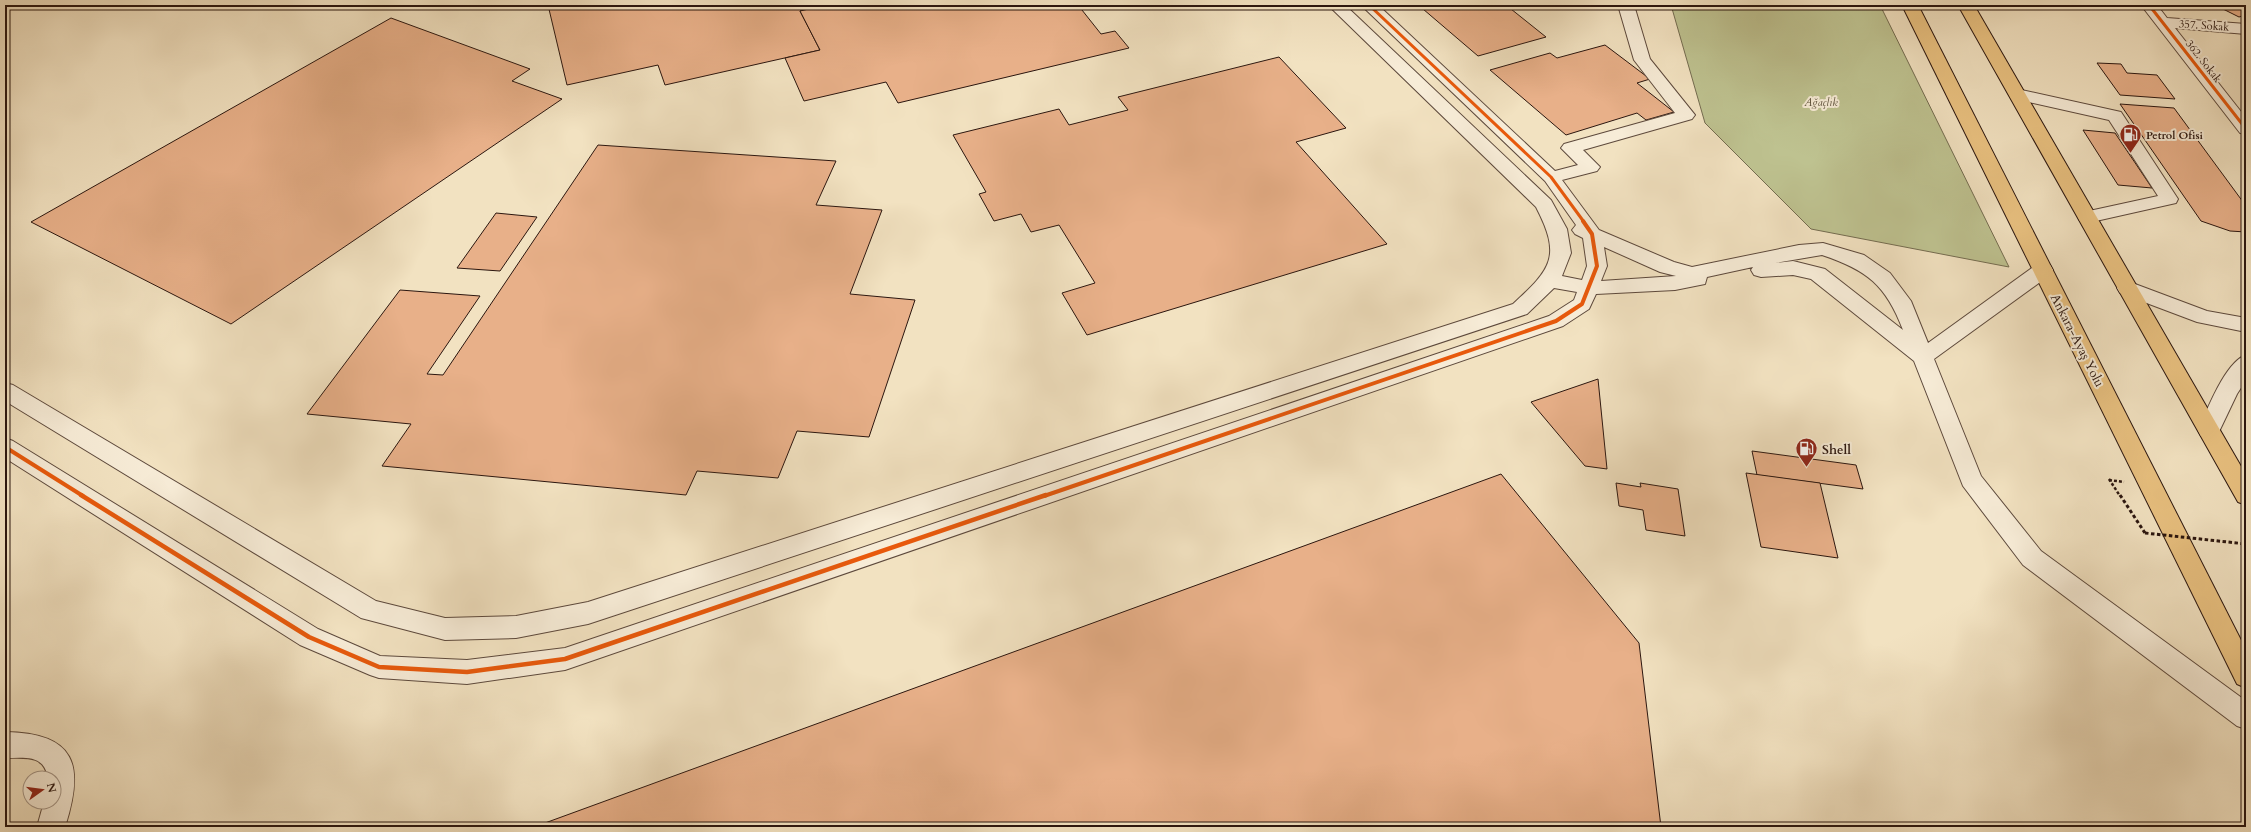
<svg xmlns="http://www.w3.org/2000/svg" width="2251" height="832" viewBox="0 0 2251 832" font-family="Cardo,serif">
<rect width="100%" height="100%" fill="#f2e2c1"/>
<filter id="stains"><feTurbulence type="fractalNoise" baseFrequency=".005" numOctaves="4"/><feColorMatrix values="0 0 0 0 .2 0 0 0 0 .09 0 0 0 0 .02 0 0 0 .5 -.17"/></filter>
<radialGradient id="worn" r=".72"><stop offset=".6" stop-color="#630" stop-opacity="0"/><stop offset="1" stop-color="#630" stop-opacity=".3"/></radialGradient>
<path fill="#bec290" stroke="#746c50" d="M1671,5H1880L2009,267L1811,229L1705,123Z"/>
<g fill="#e8b089" stroke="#2b160f">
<path d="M548,5H826L800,11L820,50L665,85L658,65L567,85Z"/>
<path d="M826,5H1078L1101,34L1115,31L1129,48L898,103L886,82L804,101L785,58L820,50L800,11Z"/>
<path d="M1437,5H1506L1546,37L1478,56L1423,9Z"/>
<path d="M2215,5H2246V15L2239,17Z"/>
<path d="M391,18L530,69L512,81L562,99L231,324L31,222Z"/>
<path d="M1605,45L1650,79L1637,83L1674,112L1646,120L1637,113L1566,135L1490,70L1550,53L1557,58Z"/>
<path d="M1279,57L1346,128L1296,142L1387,244L1087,335L1062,293L1095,283L1059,225L1031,232L1021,214L994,221L979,194L986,192L953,135L1059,109L1069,125L1128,110L1118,97Z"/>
<path d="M2097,63L2121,64L2127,73L2157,75L2175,99L2120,95Z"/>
<path d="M2120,104L2174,108L2246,206V232L2230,231L2201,221Z"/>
<path d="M2083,130L2115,133L2152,188L2118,185Z"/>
<path d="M598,145L836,161L816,205L882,210L850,294L915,300L869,437L797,431L778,478L697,471L686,495L382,466L411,424L307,414L400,290L480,296L427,374L443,375Z"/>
<path d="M496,213L537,217L500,271L457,268Z"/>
<path d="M1598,379L1607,469L1585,466L1531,402Z"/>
<path d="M1752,451L1856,465L1863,489L1757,475Z"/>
<path d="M1746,473L1820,483L1838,558L1761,547Z"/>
<path d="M1501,474L1639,643L1661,827H534Z"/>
<path d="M1616,483L1641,487L1640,483L1678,489L1685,536L1646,530L1643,510L1619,506Z"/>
</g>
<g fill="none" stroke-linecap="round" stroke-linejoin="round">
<defs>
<g id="minor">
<path d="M1328,5H1345L1551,200L1567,229L1571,253L1562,276L1582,280L1587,266L1583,238L1575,234L1572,230L1576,225L1545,181L1361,5H1378L1555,171L1578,165L1561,148L1564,144L1675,113L1634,60L1618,5H1634L1650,59L1695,115L1692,119L1583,150L1600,167L1597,171L1562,180L1599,230L1674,262L1692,267L1799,245L1823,243L1864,255L1890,273L1911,301L1928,343L2036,265L2043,263L2050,265L2053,270L2050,275L1934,359L1981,476L2041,551L2246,701V729L2237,726L2023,565L1963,486L1914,361L1811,279L1793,275L1761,277L1754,275L1751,270L1753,267L1707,277L1705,284L1675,290L1596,294L1589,309L1563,326L565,670L467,684L379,678L370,675L300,645L5,458V438L13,441L318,629L380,656L467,660L565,648L1549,316L1574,300L1577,292L1554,288L1527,314L588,624L516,638L445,640L361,618L5,401V383L13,385L376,601L445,618L516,616L588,602L1513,304C1551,269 1562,257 1536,207ZM1604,247L1660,272L1676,276L1601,281L1607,266ZM1822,255C1867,270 1886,285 1903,330L1825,269L1793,261L1775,263Z"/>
<path d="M2141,5H2157L2167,18L2246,24V34L2175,28L2246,118V134L2240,133Z"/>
<path d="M2017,89L2121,112L2178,199L2176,203L2087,223L2080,221L2078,217L2080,213L2158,196L2109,120L2011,98L2009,94L2011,90Z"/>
<path d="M2127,281L2207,311L2246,318V332L2197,322L2120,293L2117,288L2120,283Z"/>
<path d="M2246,355V380L2237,394L2217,436L2209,438L2201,436L2198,430C2207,411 2225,362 2246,355Z"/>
<path d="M5,732C76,733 85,765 65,827H37L44,802H54V778H48C44,754 25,758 5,758Z"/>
</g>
<g id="highway">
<path d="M1902,5H1918L2246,650V688L2237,684Z"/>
<path d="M1958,5H1974L2246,475V505L2238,502Z"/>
</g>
</defs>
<use href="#minor" stroke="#5d493c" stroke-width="2"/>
<use href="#highway" stroke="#2b160f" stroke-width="2"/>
<g stroke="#2b160f" stroke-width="2.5" stroke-dasharray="3 2" stroke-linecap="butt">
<path d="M2109,479L2120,496"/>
<path d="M2109,480L2124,482"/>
</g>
<path stroke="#2b160f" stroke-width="3" stroke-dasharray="3.5 2.5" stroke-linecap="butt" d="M2120,495L2145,533"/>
<use href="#minor" fill="#f7ecd7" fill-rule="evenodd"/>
<use href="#highway" fill="#e9c180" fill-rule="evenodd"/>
<path stroke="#2b160f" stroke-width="3" stroke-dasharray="3.5 2.5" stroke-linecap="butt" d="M2145,533L2246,544"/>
<defs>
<g id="cycleway-far2">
<path d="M1369,5L1551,177L1584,222"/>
<path d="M2149,5L2246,129"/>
</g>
<g id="cycleway-far1">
<path d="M5,447L83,496"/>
<path d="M1044,496L1556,321L1582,304L1597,266L1592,234L1583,221"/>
</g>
<path id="cycleway" d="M81,495L309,637L379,667L467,672L565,659L1046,495"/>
</defs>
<use href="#cycleway-far2" stroke="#f7ecd7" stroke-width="5"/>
<use href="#cycleway-far1" stroke="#f7ecd7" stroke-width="6"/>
<use href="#cycleway" stroke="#f7ecd7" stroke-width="7"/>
<use href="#cycleway-far2" stroke="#e8590c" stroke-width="3"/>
<use href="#cycleway-far1" stroke="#e8590c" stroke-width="4"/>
<use href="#cycleway" stroke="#e8590c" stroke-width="4.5"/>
</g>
<defs>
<symbol id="fuel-pin" viewBox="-11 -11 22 30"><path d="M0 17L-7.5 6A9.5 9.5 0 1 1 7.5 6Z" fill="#8f2418" stroke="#f7ecd7"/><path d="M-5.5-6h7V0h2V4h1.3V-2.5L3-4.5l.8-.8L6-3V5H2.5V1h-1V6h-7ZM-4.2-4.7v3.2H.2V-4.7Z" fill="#fff"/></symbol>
</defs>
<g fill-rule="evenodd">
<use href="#fuel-pin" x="2118" y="122" width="25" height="34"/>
<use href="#fuel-pin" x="1794" y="436" width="25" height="34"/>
</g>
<g text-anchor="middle" stroke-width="4" stroke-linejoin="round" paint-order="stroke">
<g font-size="11" fill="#2b160f" stroke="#f7ecd7">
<text transform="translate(2204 25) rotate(4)" y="4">357. Sokak</text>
<text transform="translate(2204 61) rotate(52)" y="4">362. Sokak</text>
</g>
<g font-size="11" font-style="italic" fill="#5e523c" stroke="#f7ecd7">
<text x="1821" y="106">Ağaçlık</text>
</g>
<g font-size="11" font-weight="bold" fill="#2b160f" stroke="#f7ecd7" text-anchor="start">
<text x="2146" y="139">Petrol Ofisi</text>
</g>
<g font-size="13" fill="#2b160f" stroke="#f7ecd7">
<text transform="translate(2078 340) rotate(63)" y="5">Ankara-Ayaş Yolu</text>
</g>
<g font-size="13" font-weight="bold" fill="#2b160f" stroke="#f7ecd7" text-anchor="start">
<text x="1822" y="454">Shell</text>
</g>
</g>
<rect width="2251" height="832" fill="none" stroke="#f2e2c1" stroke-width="20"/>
<rect x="6" y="6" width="2239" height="820" fill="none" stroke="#2b160f" stroke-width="2"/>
<rect x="10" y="10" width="2231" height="812" fill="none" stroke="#2b160f"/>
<g transform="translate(42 790) rotate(76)"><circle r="19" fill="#f7ecd7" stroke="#a59687"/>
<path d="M0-3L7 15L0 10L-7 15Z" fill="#8f2418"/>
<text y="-6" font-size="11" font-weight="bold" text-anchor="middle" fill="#2b160f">N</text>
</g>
<rect width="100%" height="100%" filter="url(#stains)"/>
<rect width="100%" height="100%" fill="url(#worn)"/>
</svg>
